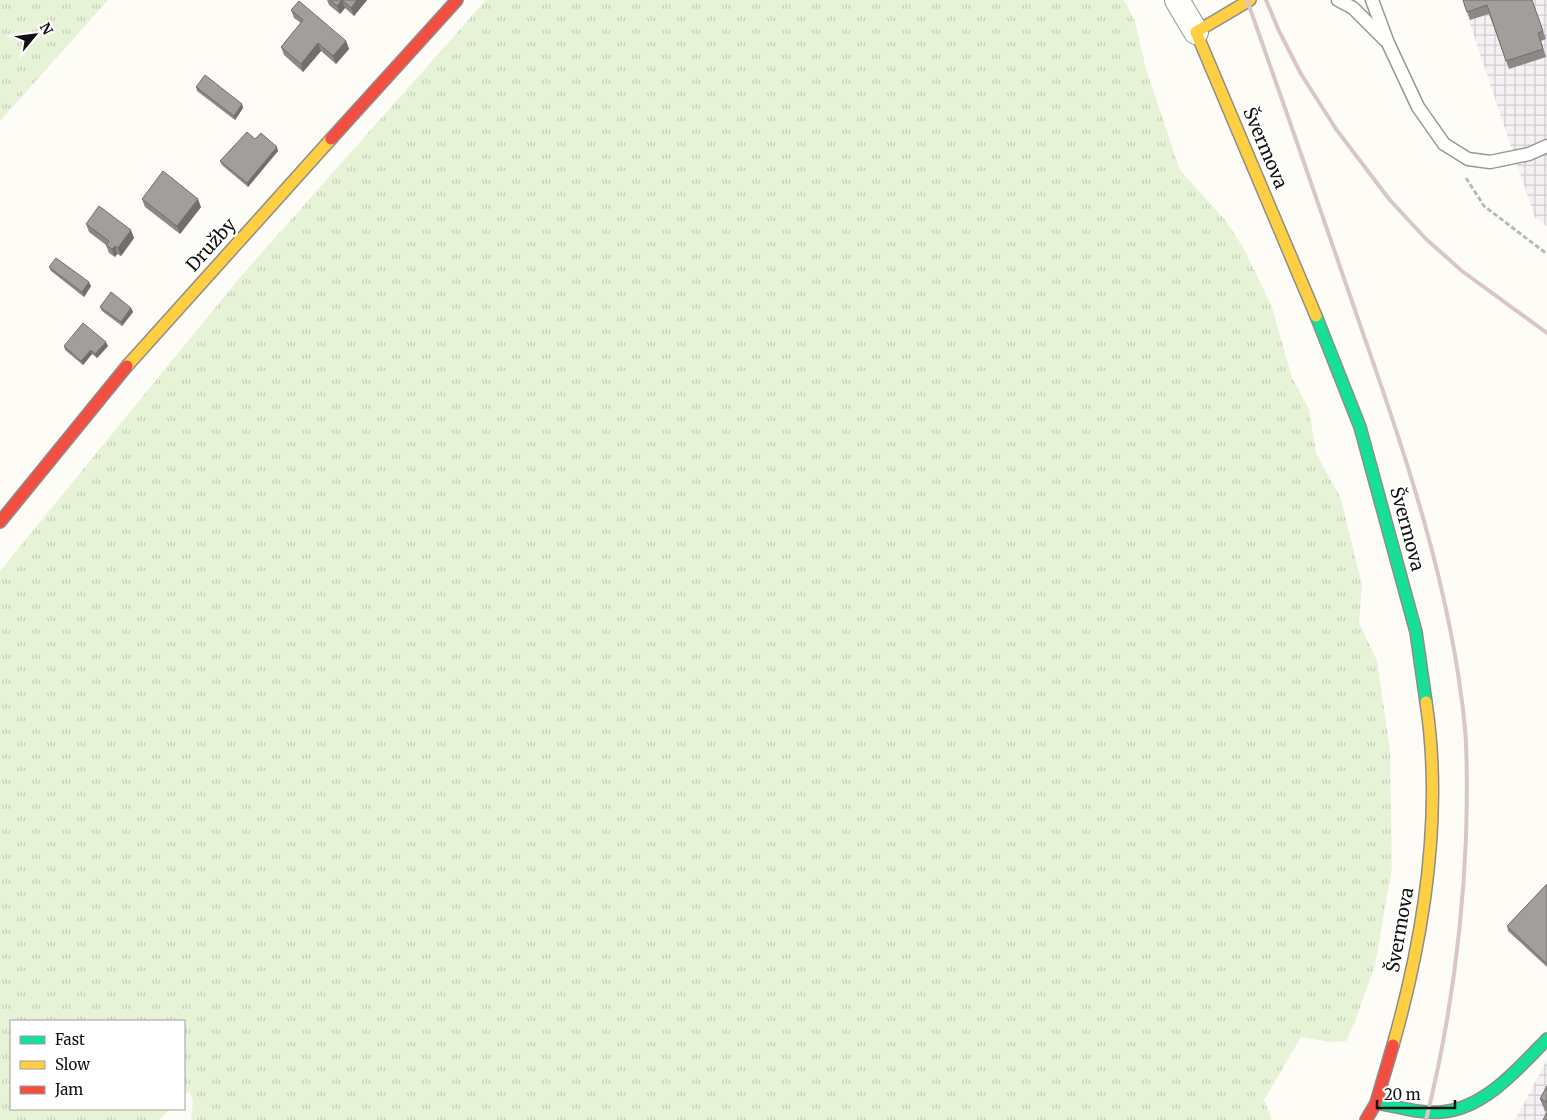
<svg xmlns="http://www.w3.org/2000/svg" width="1547" height="1120" viewBox="0 0 1547 1120" font-family="Merriweather,serif">
<defs>
<pattern id="industrial-grid" width="8" height="8" patternUnits="userSpaceOnUse" patternTransform="scale(1.25)"><rect width="8" height="8" fill="#f5f0f3"/><path d="M0 4h8M4 0v8" fill="none" stroke="#d1cdcf"/></pattern>
<pattern id="grass-tufts" width="24" height="20" patternUnits="userSpaceOnUse" patternTransform="scale(1.25)"><rect width="24" height="20" fill="#e7f3d7"/><path d="M3 7l-1-3M5 7V3M7 7l1-3M15 17l-1-3M17 17v-4M19 17l1-3" fill="none" stroke="#c5cfb8"/></pattern>
</defs>
<rect width="100%" height="100%" fill="#fdfcf7"/>
<g fill="url(#industrial-grid)">
<path d="M1462,0H1547V226L1535,218Z"/>
<path d="M1547,1060V1120H1515Z"/>
</g>
<g fill="url(#grass-tufts)">
<path d="M0,0H108L0,121Z"/>
<path d="M486,0H1124L1135,21L1145,66L1180,170L1225,220L1243,247L1272,307L1292,378L1309,409L1316,453L1341,499L1362,585L1359,623L1377,661L1390,750L1392,867L1375,966L1354,1024L1346,1041L1330,1042L1301,1037L1264,1100L1272,1120H191L193,1101L189,1091L184,1095V1021H11V1109H170L159,1120H0V571L242,275Z"/>
</g>
<g fill="none" stroke-linecap="round" stroke-linejoin="round">
<defs>
<g id="lane">
<path d="M1338,0L1353,8L1385,40"/>
<path d="M1372,0L1388,43L1418,107L1444,144L1468,159L1490,162L1529,154L1547,146"/>
</g>
<path id="street" d="M1177,0L1196,32"/>
<g id="fast">
<path d="M1316,316L1360,427L1416,632L1426,702"/>
<path d="M1376,1103C1397,1106 1419,1114 1441,1112C1484,1109 1519,1068 1547,1039"/>
</g>
<g id="slow">
<path d="M1250,0L1196,32L1316,316"/>
<path d="M127,366L331,139"/>
<path d="M1393,1045C1424,936 1443,814 1426,702"/>
</g>
<g id="jam">
<path d="M331,139L457,0"/>
<path d="M0,522L127,366"/>
<path d="M1366,1120L1376,1103L1393,1045"/>
</g>
</defs>
<use href="#lane" stroke="#979795" stroke-width="15"/>
<use href="#street" stroke="#979795" stroke-width="26"/>
<use href="#fast" stroke="#8e8d8b" stroke-width="14"/>
<use href="#slow" stroke="#8e8d8b" stroke-width="14"/>
<use href="#jam" stroke="#8e8d8b" stroke-width="14"/>
<path stroke="#b9b9b8" stroke-width="3" stroke-dasharray="5 2.5" stroke-linecap="butt" d="M1466,178L1484,206L1547,254"/>
<use href="#lane" stroke="#fffffe" stroke-width="12"/>
<use href="#street" stroke="#fffffe" stroke-width="24"/>
<use href="#fast" stroke="#16e098" stroke-width="11"/>
<use href="#slow" stroke="#ffcf43" stroke-width="11"/>
<use href="#jam" stroke="#f24e42" stroke-width="11"/>
<g stroke="#d9c6c7" stroke-width="4">
<path d="M1247,0C1284,104 1320,209 1356,313C1403,448 1451,584 1465,728C1468,764 1467,802 1466,838C1462,934 1449,1028 1426,1120"/>
<path d="M1266,0L1279,31L1301,74L1336,129L1389,199L1426,239L1462,271L1547,333"/>
</g>
</g>
<g fill="#8a8986">
<path d="M327,0H367L354,16L345,8L340,14L329,5Z"/>
<path d="M1463,0H1532L1546,39L1541,41L1546,57L1509,69L1489,14L1470,20Z"/>
<path d="M291,10L346,41L349,49L336,64L321,51L303,72L284,55L281,47L301,23L294,18Z"/>
<path d="M196,87L242,104L243,108L235,120L197,91Z"/>
<path d="M255,139L278,151L248,187L222,165L220,161Z"/>
<path d="M142,199L201,207L180,234L145,207Z"/>
<path d="M86,224L134,238L121,256L117,254L115,257L109,253L106,245L89,232Z"/>
<path d="M49,267L91,286L84,297L51,271Z"/>
<path d="M100,307L131,308L133,312L122,326L102,311Z"/>
<path d="M64,346H108L97,358L92,354L83,365L65,350Z"/>
<path d="M1547,884V967L1508,931L1507,926Z"/>
<path d="M1547,1086V1120V1112L1545,1111L1540,1099Z"/>
</g>
<g fill="#716f6d">
<path d="M342,0L345,8L340,14L337,6Z"/>
<path d="M357,0H367L354,16L351,8Z"/>
<path d="M346,41L349,49L336,64L333,56Z"/>
<path d="M318,43L321,51L303,72L301,64Z"/>
<path d="M242,104L243,108L235,120L234,116Z"/>
<path d="M277,147L278,151L248,187L247,183Z"/>
<path d="M198,199L201,207L180,234L177,226Z"/>
<path d="M131,230L134,238L121,256L118,248Z"/>
<path d="M115,246L117,254L115,257L112,249Z"/>
<path d="M89,282L91,286L84,297L82,292Z"/>
<path d="M131,308L133,312L122,326L121,322Z"/>
<path d="M106,342L108,346L97,358L95,354Z"/>
<path d="M91,350L92,354L83,365L81,361Z"/>
</g>
<g fill="#a19f9c" stroke="#716f6d">
<path d="M330,0H357L351,8L342,0L337,6Z"/>
<path d="M1463,0H1532L1543,31L1538,33L1543,49L1506,61L1487,5L1467,12Z"/>
<path d="M299,1L346,41L333,56L318,43L301,64L281,47L303,20L291,10Z"/>
<path d="M205,75L242,104L234,116L196,87Z"/>
<path d="M247,132L255,139L261,133L277,147L247,183L220,161Z"/>
<path d="M163,171L198,199L177,226L142,199Z"/>
<path d="M99,206L131,230L118,248L115,246L112,249L106,245L109,241L86,224Z"/>
<path d="M56,258L89,282L82,292L49,267Z"/>
<path d="M111,292L131,308L121,322L100,307Z"/>
<path d="M83,323L106,342L95,354L91,350L81,361L64,346Z"/>
<path d="M1547,884V964L1507,926Z"/>
<path d="M1547,1086V1102L1540,1099Z"/>
<path d="M1547,1112V1120H1543Z"/>
</g>
<g text-anchor="middle" stroke-width="5" stroke-linejoin="round" paint-order="stroke">
<g font-size="18" fill="#111" stroke="#fff">
<text transform="translate(1265 148) rotate(67)" y="6">Švermova</text>
<text transform="translate(211 245) rotate(-48)" y="6">Družby</text>
<text transform="translate(1407 529) rotate(75)" y="6">Švermova</text>
<text transform="translate(1400 930) rotate(-80)" y="6">Švermova</text>
</g>
</g>
<rect x="10" y="1020" width="175" height="90" fill="#ffffff" stroke="#a0a0a0"/>
<rect x="20" y="1036" width="25" height="8" fill="#16e098" stroke="#a0a0a0"/>
<text x="55" y="1045" font-size="15" fill="#111111">Fast</text>
<rect x="20" y="1061" width="25" height="8" fill="#ffcf43" stroke="#a0a0a0"/>
<text x="55" y="1070" font-size="15" fill="#111111">Slow</text>
<rect x="20" y="1086" width="25" height="8" fill="#f24e42" stroke="#a0a0a0"/>
<text x="55" y="1095" font-size="15" fill="#111111">Jam</text>
<g transform="translate(35 35) rotate(61)" stroke="#ffffff" stroke-width="4" paint-order="stroke">
<path d="M0-4L9 19L0 12L-9 19Z" fill="#111111"/>
<text y="-8" font-size="14" font-weight="bold" text-anchor="middle" fill="#111111">N</text>
</g>
<path d="M1377 1100v8h78v-8" fill="none" stroke="#111111" stroke-width="2.5"/>
<text x="1384" y="1100" font-size="15" fill="#111111" stroke="#ffffff" stroke-width="4" paint-order="stroke">20 m</text>
</svg>
